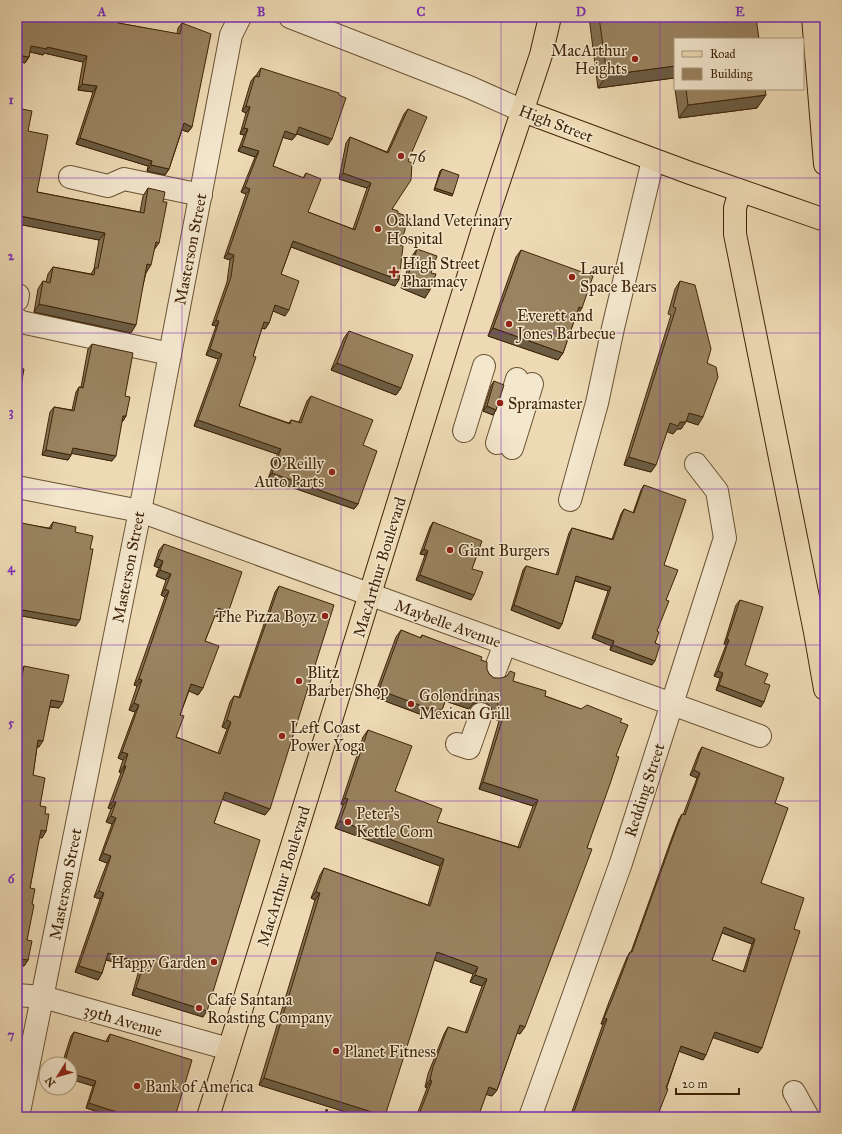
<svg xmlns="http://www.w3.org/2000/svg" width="842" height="1134" viewBox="0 0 842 1134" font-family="'IM FELL Great Primer',serif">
<rect width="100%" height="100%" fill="#eddab4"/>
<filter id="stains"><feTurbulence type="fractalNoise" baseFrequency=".005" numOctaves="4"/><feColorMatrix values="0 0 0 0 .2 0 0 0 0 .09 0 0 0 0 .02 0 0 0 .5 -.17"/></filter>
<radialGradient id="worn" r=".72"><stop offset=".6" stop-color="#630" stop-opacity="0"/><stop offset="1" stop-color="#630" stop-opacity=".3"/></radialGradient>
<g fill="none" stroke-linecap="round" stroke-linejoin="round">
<defs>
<g id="minor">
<path d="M290,17L469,87L523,111"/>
<path d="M70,177L108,186L124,179L201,195"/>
<path d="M17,300L18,295"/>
<path d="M17,319L21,322L170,354"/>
<path d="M464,431L484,366"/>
<path d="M497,443L517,379"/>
<path d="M512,448L532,384"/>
<path d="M17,487L140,511L760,736"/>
<path d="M570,500L597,403L613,328L653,160"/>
<path d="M494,673L505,644"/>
<path d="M457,744L469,748L481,714"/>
<path d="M17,995L43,997L229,1049"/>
<path d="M794,1092L808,1117"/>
<path d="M18,1117L140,511L231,35L240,17"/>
<path d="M530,1117L621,863L725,538L717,491L696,464"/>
</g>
<g id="major">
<path d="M523,111L690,173L825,220"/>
<path d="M208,1117L483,229L541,55L550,17"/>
</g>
<g id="highway">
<path d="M813,17L825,164"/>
<path d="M740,191L735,208V234L815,632L825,689"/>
</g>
</defs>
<use href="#minor" stroke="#6a5232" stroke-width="24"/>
<use href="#major" stroke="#3f2406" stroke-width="24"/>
<use href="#highway" stroke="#3f2406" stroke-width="24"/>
<path stroke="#3f2406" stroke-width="2.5" stroke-dasharray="3 2" stroke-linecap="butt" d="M325,1117L327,1109"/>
<use href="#minor" stroke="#f3e7ce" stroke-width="22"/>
<use href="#major" stroke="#eddab4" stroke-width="22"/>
<use href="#highway" stroke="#eddab4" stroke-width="22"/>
</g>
<g fill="#847153" stroke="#3f2406" fill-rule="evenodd">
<path d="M17,17L118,23L177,34L178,28L182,23L192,127L188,132L182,130L169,169L165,175L147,171L148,166L76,144L93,92L78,90L83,62L44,53L43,55L30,52L29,57L25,63L17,61Z"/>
<path d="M589,17H756L675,39V87L674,78L598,88Z"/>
<path d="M261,68L328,145L297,134L292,140L283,137L273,166L303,178L306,173L308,212L353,229L367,188L339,179L346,143L350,137L387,152L404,114L408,109V161L392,209L398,213L400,245L395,286L291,247L281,274L285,316L273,311L269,323L265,329L262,328L253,356L239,406L289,423L291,420L299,422L307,401L311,396L363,445L358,504L354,509L268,479L277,454L194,426L218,359L206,355L216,326L212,325L227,282L230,260L224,258L246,194L241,192L255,157L238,151L244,135L240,134L246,113L242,111L251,81L255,76H256L257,74Z"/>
<path d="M675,89H765L757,108L679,118Z"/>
<path d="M28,131L37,192L140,212L143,196L148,188L154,250L146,273L131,333L34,312L38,289L43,281L46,282L48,274L53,267L91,274L94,269L99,240L19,224Z"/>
<path d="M442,169L452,196L434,190L440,171Z"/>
<path d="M417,249L431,273L425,298L401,288L412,256Z"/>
<path d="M521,250L577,316L576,315L563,353L558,360L488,336L516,257Z"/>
<path d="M680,281L707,363L698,425L686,421L681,429H677L673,434L667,431L651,472L624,465L671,315L668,314L675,289Z"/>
<path d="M349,331L401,388L396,395L331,370L344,338Z"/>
<path d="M92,344L125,396L126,416L123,421H122L112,461L72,453L71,455L68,460L42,455L50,412L54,407L72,410L76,392L79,387H81L88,349Z"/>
<path d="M494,381L496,410L493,415L483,411L491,386Z"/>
<path d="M644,485L664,565L666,600L657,631L652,665L610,650L611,646L592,638L608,591L575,581L562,624L559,629L511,610L523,570L526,566L556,575L569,533L572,528L612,539L621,514L624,509L633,513L641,490Z"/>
<path d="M53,522L75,532L76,626L17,615V523L49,528Z"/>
<path d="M433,522L472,569L471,600L416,580L425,555L420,554L430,527Z"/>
<path d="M164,544L229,610L224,616H223L222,618L215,615L205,641L203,688L198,695L189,691L180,715L176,737L218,753L227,729L222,727L230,702L234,696L239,697L275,592L279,586L265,815L222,799L214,823L203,1017L132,995L139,970L106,960L102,973L98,980L75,972L100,899L94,897L107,863L99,860L112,824L106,822L111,809L108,808L121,773L119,772L123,760L118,758L135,712L129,710L137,686L134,685L165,597L161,595L166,580L156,576L159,568L154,566L159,550Z"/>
<path d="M740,600L745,665L764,683L761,707L716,690L720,678L714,676L726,645L724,644L736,605Z"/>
<path d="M401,630L420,638L422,635L481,660L489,674L494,678L513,681L545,696L581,709L620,722L616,756L587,848L520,1034L517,1033L497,1090L492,1096L486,1094L478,1117H416L427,1088L425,1087L428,1074L444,1034L448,1027L465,1033L482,986L470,982L473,974L434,960L384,1117H362L259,1085L315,900L311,898L320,875L324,868L428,905L440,866L335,828L343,805L341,804L363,737L368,730L395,791L437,822L518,847L533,806L479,789L499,721L493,718V711L490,706L485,702H479L473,704L469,709L445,701L442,710L437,717L435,716L433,719L377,698L378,695L375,694L396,637Z"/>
<path d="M24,666L59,708L50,707L39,747H37L33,775L40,806L45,814L46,831L42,838L39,837L30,888L32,904L27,940L28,960L24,966L17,964V685L20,672Z"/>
<path d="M702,747L775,803L761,883L794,929L758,1053L713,1037L703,1060L679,1051L657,1117H570L603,1024H601L609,1002L627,957L630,952H631L671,840L679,819L682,814L683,815L697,778L690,775L699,752ZM722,933L752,944L743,972L712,960Z"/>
<path d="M74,1032L106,1042L107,1039L110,1034L175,1117H115L86,1108L93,1086L70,1079V1064H62L71,1036Z"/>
</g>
<g fill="#6b5c43" stroke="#3f2406">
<path d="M31,46L47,47L87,56L83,62L44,53L43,55L27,51Z"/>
<path d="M17,55L29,57L25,63L17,61Z"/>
<path d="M675,66V77L674,78L598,88L607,75Z"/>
<path d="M82,84L97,86L93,92L78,90Z"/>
<path d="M766,95L757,108L679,118L688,105Z"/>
<path d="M246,106L250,107L246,113L242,111Z"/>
<path d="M184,123L192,127L188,132L180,129Z"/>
<path d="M299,127L332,139L328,145L295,133Z"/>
<path d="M244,128L248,129L244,135L240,134Z"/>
<path d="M285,131L296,135L292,140L281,137Z"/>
<path d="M80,138L152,161L148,166L76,144Z"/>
<path d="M242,146L259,151L255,157L238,151Z"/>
<path d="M151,165L169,169L165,175L147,171Z"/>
<path d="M343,173L371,183L367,188L339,179Z"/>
<path d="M245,187L250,189L246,194L241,192Z"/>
<path d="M435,188L453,194L452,196L434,190Z"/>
<path d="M20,216L105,233L99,240L17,224Z"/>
<path d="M293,241L399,280L395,286L289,246Z"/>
<path d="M156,242L159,243L154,250Z"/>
<path d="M228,253L234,255L230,260L224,258Z"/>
<path d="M147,264L151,265L146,273L142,272Z"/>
<path d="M406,281L430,290L425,298L401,288Z"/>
<path d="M39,304L136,325L131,333L34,312Z"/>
<path d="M275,305L289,310L285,316L271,310Z"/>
<path d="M579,307L582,308L577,316L574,315Z"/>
<path d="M216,320L219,321L216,326L212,325Z"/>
<path d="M264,322L269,323L265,329L260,328Z"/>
<path d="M493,328L563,353L558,360L488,336Z"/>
<path d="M210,349L222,354L218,359L206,355Z"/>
<path d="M337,363L401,388L396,395L331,370Z"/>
<path d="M487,406L496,410L493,415L483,411Z"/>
<path d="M689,413L703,417L698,425L684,420Z"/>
<path d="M123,416H126L123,421H120Z"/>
<path d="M198,420L281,449L277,454L194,426Z"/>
<path d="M680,422H686L681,429H677L673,434L665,431L670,423Z"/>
<path d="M73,448L116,456L112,461L69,453Z"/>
<path d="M46,450L71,455L68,460L42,455Z"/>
<path d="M629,457L656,465L651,472L624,465Z"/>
<path d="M272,473L358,504L354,509L268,479Z"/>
<path d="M424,549L428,551L425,555L420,554Z"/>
<path d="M158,559L163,561L159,568L154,566Z"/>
<path d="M160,570L171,574L166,580L156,576Z"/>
<path d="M420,575L474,595L471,600L416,580Z"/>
<path d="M576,576L611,587L608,591L573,580Z"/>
<path d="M165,589L169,591L165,597L161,595Z"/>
<path d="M514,605L562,624L559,629L511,610Z"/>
<path d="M218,608L227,609L229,610L224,616H223L222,618L213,615Z"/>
<path d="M17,609L80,620L76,626L17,615Z"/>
<path d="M595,634L614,641L611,646L592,638Z"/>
<path d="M727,639L729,640L726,645L724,644Z"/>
<path d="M613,645L655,661L652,665L610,650Z"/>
<path d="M718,671L723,673L720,678L714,676Z"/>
<path d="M139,679L142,680L137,686L134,685Z"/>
<path d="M191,684L203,688L198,695L187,690Z"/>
<path d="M719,685L764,702L761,707L716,690Z"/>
<path d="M380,687L383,688L378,695L375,694Z"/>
<path d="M382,691L442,710L437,717L435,716L433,719L377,698Z"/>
<path d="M448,693L478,697L484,695H490L485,702H479L473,704L469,709L443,700Z"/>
<path d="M51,700L63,702L59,708L47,706Z"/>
<path d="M134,703L139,705L135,712L129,710Z"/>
<path d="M498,711L504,714L499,721L493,718Z"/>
<path d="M227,720L231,722L227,729L222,727Z"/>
<path d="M38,740L43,741L39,747L34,746Z"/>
<path d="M122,752L128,754L123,760L118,758Z"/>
<path d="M124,766H126L121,773L119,772Z"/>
<path d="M694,770L700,773L697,778L690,775Z"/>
<path d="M483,782L538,800L533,806L479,789Z"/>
<path d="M225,792L270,809L265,815L221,799Z"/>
<path d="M345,798L348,799L343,805L341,804Z"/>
<path d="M113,801L116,802L111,809L108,808Z"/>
<path d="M111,816L116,818L112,824L106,822Z"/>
<path d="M340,821L444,859L440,866L335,828Z"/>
<path d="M41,830L46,831L42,838L36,837Z"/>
<path d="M103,853L111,856L107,863L99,860Z"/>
<path d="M99,891L104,893L100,899L94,897Z"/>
<path d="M316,892L320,893L315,900L311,898Z"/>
<path d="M724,927L755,939L752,944L720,932Z"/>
<path d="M437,952L478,967L473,974L432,959Z"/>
<path d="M108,953L144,964L139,970L104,959Z"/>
<path d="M17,958L28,960L24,966L17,964Z"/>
<path d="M79,966L102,973L98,980L75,972Z"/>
<path d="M475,975L487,979L482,986L470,982Z"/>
<path d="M136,988L207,1011L203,1017L132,995Z"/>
<path d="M604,1018L607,1019L603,1024H601Z"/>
<path d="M520,1025L525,1027L520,1034L515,1032Z"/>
<path d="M715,1032L762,1048L758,1053L711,1037Z"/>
<path d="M681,1046L706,1055L703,1060L678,1051Z"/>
<path d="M70,1073L96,1081L93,1086L70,1079Z"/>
<path d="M264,1078L385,1116L384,1117H362L259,1085Z"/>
<path d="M430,1080L432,1081L427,1088L425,1087Z"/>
<path d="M489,1087L497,1090L492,1096L484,1094Z"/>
<path d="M89,1103L132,1117H115L86,1108Z"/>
</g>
<g fill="#998360" stroke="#3f2406" fill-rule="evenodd">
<path d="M17,17H119L118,23L180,34L182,23L211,34L192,127L184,123L169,169L151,165L152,161L80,138L97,86L82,84L87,56L47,47V49L31,46L29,57L17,55Z"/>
<path d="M599,17H756L759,39H675V66L607,75Z"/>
<path d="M261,68L339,93V95L346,98L332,139L299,127L296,135L285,131L273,166L304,178L306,173L321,179L308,212L355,230L371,183L343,173L350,137L388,153L408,109L427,117L408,161L412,163L411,180L392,209L398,211V213L406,216L405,230L400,245L403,246L399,280L293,241L281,274L299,281L289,310L275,305L269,323L264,322L253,356L256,357L239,406L290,424L291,420L301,423L311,396L373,420L363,445L377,451L358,504L272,473L281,449L198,420L222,354L210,349L219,321L216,320L231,277L234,255L228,253L250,189L245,187L259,151L242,146L248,129L244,128L250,107L246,106L255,76L259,77Z"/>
<path d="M686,89H765L766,95L688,105Z"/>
<path d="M17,108L32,111L28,131L48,135L37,192L144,213L148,188L165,192L163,202H167L159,243L156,242L151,265L147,264L136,325L39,304L43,281L50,283L53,267L94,275L95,268H98L105,233L20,216L17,233Z"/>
<path d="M442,169L459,175L453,194L435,188Z"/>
<path d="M417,249L437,256L431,273L436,274L430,290L406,281Z"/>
<path d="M521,250L593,276L582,308L579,307L563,353L493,328Z"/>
<path d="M680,281L695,285L711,349L707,363L716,367L718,377L703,417L689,413L686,422H680L678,426L670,423L656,465L629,457L676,308L673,307Z"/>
<path d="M349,331L413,355L401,388L337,363Z"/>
<path d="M92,344L133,353L125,396L130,397L126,416H123L116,456L73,448L71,455L46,450L54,407L74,411L79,387L83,388Z"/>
<path d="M17,368L24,369L20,391H17Z"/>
<path d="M494,381L504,385L496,410L487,406Z"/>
<path d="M644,485L686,500L664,565L678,570L666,600L669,601L657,631L659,632L655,643L660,645L655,661L613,645L614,641L595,634L611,587L576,576L562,624L514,605L526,566L558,575L572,528L613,540L624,509L634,513Z"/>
<path d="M17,522L51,529L53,522L76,527L75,532L93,536L90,549H93L80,620L17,609Z"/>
<path d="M433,522L482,541L472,569L483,572L474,595L420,575L428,551L424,549Z"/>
<path d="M164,544L242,572L229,610L227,609L226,611L218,608L205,641L219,646L203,688L191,684L180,715L184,716L176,737L220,754L231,722L227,720L234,696L240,698L279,586L334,605L270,809L225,792L214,823L260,840L207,1011L136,988L144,964L108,953L102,973L79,966L104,893L99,891L111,856L103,853L116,818L111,816L116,802L113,801L126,766H124L128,754L122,752L139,705L134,703L142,680L139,679L169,591L165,589L171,574L160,570L163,561L158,559Z"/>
<path d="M740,600L763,607L745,665L768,674L764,683L770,685L764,702L719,685L723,673L718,671L729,640L727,639Z"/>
<path d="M401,630L421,638L422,635L482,657L481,660L487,662V669L489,674L494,678H501L507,676L510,671L515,673L513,681L546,691L545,696L581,709L587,705L622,719L620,722L628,725L616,756L619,757L610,784L587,848L592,849L525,1027L520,1025L497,1090L489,1087L478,1117H418L432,1081L430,1080L433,1067L448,1027L467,1033L487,979L475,975L478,967L437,952L385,1116L264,1078L320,893L316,892L324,868L430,906L444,859L340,821L348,799L345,798L368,730L412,746L395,791L442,809L437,822L520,848L538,800L483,782L504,714L498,711V704L495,699L490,695H484L478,697L474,703L448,693L442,710L439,709L438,712L382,691L383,688L380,687Z"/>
<path d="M24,666L69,675L63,702L51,700L43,741L38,740L33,775L45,778L40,806L46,807L45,814H49L46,831L41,830L30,888L35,889L32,904L34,905L27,940L32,941L28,960L17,958V700Z"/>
<path d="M702,747L784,778L775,803L788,808L761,883L804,898L794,929L800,931L762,1048L715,1032L706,1055L681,1046L666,1088L668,1089L657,1117H572L607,1019L604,1018L613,997L630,952H632L674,835L682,814L685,815L700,773L694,770ZM724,927L755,939L745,972L712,960Z"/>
<path d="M74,1032L108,1042L110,1034L192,1060L175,1117H132L89,1103L96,1081L70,1073V1064H64Z"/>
<path d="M713,1112L732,1117H712Z"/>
</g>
<path fill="none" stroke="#7b2cbf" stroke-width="1" stroke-opacity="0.55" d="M182,17V1117M341,17V1117M501,17V1117M660,17V1117M17,178H825M17,333H825M17,489H825M17,645H825M17,801H825M17,956H825"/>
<g fill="#8f2418" stroke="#f3e7ce" stroke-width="1.5">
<circle cx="635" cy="59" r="4"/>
<circle cx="401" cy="156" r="4"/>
<circle cx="378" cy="229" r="4"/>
<path d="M392 266h4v4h4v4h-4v4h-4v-4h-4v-4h4z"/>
<circle cx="572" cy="277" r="4"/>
<circle cx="509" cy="324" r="4"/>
<circle cx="500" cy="403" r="4"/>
<circle cx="332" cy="472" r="4"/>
<circle cx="450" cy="550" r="4"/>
<circle cx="325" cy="616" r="4"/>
<circle cx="299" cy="681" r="4"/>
<circle cx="411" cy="704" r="4"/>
<circle cx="282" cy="736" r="4"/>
<circle cx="348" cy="822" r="4"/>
<circle cx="214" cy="962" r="4"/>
<circle cx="199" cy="1008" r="4"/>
<circle cx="336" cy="1051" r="4"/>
<circle cx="137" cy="1086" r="4"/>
</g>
<g text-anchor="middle" stroke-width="3" stroke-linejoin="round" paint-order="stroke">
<g font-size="16" fill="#3f2406" stroke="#f3e7ce" text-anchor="start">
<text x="627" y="56" text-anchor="end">MacArthur<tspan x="627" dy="18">Heights</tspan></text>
<text x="409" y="162">76</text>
<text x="386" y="226">Oakland Veterinary<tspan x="386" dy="18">Hospital</tspan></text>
<text x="402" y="269">High Street<tspan x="402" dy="18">Pharmacy</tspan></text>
<text x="580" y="274">Laurel<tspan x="580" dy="18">Space Bears</tspan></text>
<text x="517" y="321">Everett and<tspan x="517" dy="18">Jones Barbecue</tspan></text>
<text x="508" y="409">Spramaster</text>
<text x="324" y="469" text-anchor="end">O'Reilly<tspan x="324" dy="18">Auto Parts</tspan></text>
<text x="458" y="556">Giant Burgers</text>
<text x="317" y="622" text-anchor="end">The Pizza Boyz</text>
<text x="307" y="678">Blitz<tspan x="307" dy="18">Barber Shop</tspan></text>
<text x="419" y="701">Golondrinas<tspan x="419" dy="18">Mexican Grill</tspan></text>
<text x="290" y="733">Left Coast<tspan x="290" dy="18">Power Yoga</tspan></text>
<text x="356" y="819">Peter's<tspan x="356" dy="18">Kettle Corn</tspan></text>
<text x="206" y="968" text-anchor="end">Happy Garden</text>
<text x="207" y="1005">Cafe Santana<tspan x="207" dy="18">Roasting Company</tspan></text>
<text x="344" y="1057">Planet Fitness</text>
<text x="145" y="1092">Bank of America</text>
</g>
<g font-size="16" fill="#3f2406" stroke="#f3e7ce">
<text transform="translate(556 123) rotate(21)" y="6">High Street</text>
<text transform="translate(190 249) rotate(-79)" y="6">Masterson Street</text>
<text transform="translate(128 567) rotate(-79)" y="6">Masterson Street</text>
<text transform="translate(379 567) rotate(-73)" y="6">MacArthur Boulevard</text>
<text transform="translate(448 623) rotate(20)" y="6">Maybelle Avenue</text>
<text transform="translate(644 790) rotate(-72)" y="6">Redding Street</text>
<text transform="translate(283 876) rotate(-73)" y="6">MacArthur Boulevard</text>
<text transform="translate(65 884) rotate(-79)" y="6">Masterson Street</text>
<text transform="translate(123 1020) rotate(16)" y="6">39th Avenue</text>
</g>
</g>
<rect width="842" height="1134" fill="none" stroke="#eddab4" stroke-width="44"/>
<rect x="674" y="38" width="130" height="52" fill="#f3e7ce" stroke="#ab997e"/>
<rect x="682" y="51" width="20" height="6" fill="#eddab4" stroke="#ab997e"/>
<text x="710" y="58" font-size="12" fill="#3f2406">Road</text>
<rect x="682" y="68" width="20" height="12" fill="#998360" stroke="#ab997e"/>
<text x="710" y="78" font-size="12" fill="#3f2406">Building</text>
<g transform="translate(58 1076) rotate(233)"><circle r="19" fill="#f3e7ce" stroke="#ab997e"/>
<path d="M0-3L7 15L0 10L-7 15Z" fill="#8f2418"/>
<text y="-6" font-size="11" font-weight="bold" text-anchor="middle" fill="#3f2406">N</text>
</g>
<path d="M676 1088v6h63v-6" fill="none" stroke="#3f2406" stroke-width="2"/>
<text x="682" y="1088" font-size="12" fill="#3f2406" stroke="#f3e7ce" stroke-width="3" paint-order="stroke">20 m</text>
<rect x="22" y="22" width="798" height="1090" fill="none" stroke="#7b2cbf" stroke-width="1.5"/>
<g font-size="13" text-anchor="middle" font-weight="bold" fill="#7b2cbf">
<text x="102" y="16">A</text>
<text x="261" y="16">B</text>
<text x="421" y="16">C</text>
<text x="581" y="16">D</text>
<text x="740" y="16">E</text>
<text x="11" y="104">1</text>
<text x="11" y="260">2</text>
<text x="11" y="416">3</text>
<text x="11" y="572">4</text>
<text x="11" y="727">5</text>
<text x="11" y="883">6</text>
<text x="11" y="1039">7</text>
</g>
<rect width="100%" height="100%" filter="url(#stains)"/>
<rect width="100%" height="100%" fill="url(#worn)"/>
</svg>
